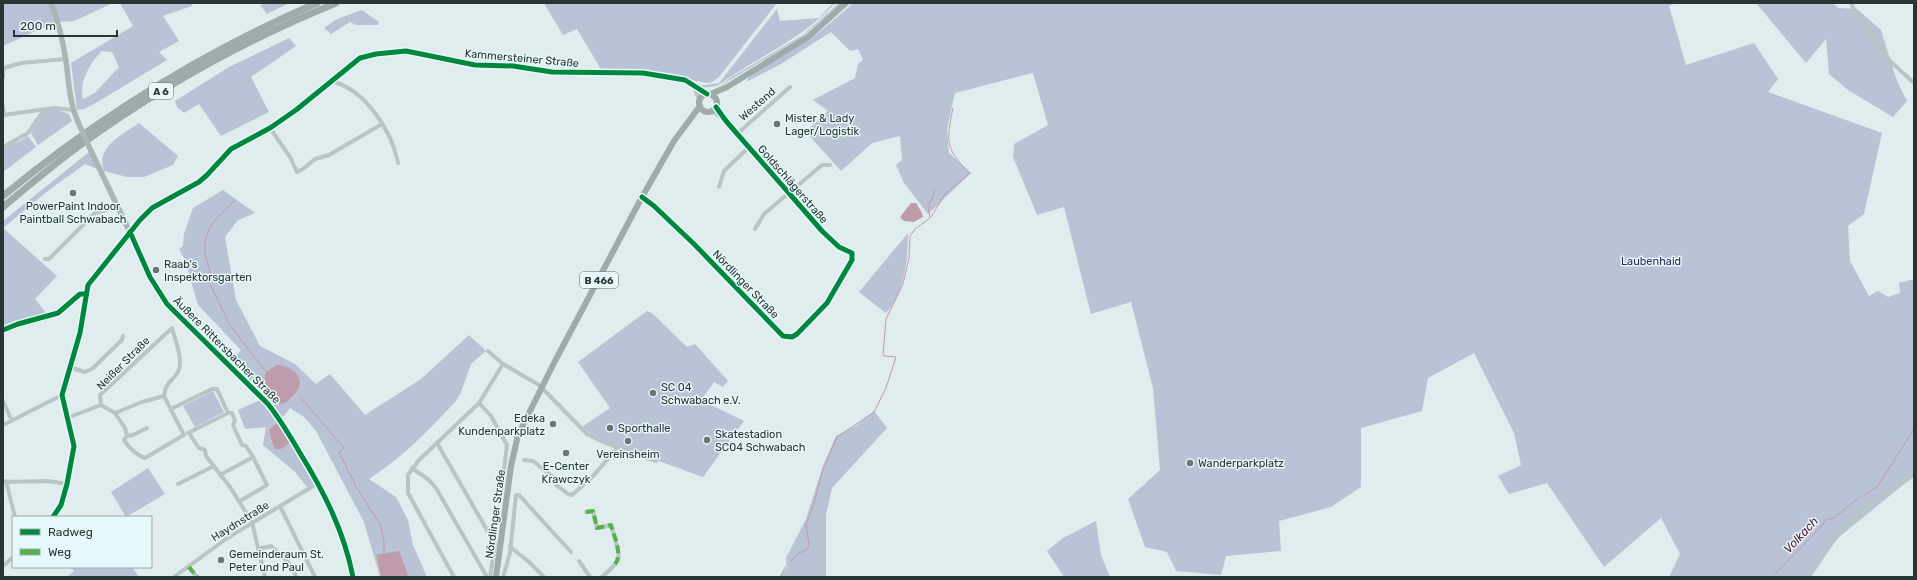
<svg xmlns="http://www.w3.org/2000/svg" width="1917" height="580" viewBox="0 0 1917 580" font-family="Rubik,sans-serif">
<rect width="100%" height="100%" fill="#e0eced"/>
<g fill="#bac2d5" fill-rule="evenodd">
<path d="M3,3H113L74,21L55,22L3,46Z"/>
<path d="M120,3H191L192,6L163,16L179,41L159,52L167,60L94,104L84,109L77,110L71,63L133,26ZM102,51L112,52L119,67L95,93L83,99C79,81 90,63 102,51Z"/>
<path d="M266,3H289L267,14L260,5Z"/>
<path d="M544,3H777L719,77L712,82L707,83L654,73L602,71L577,29L563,35Z"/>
<path d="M833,3H835C802,40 757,57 717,86L700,88L699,86L719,83L777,9L780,21L819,18Z"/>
<path d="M839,3H842L802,37L720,86L730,78L803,35Z"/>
<path d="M853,3H1676L1669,6L1686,65L1754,43L1778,79L1768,92L1882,133L1864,214L1848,226L1850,261L1869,296L1878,291L1888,297L1900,293L1899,283L1914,279V476L1833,542L1809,577H1669L1680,554L1661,518L1604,567L1547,483L1509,494L1498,476L1521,465L1514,433L1474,353L1428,378L1422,411L1361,428V487L1331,507L1279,521L1281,551L1226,556L1221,575L1176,571L1167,552L1145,547L1128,499L1160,470L1153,388L1131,302L1091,314L1064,207L1037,215L1013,157L1014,144L1048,125L1033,73L955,93L947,129L949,153L971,173L928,214L904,183L896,165L902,160L900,136L872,143L841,171L806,132L828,111L813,100L855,78L858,64L863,60L858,49L850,51L831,32L781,64L746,82C754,67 794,49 810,39C825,28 839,15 853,3Z"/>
<path d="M1756,3H1832L1839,8L1857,9L1881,30L1897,81L1907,101L1893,117L1848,90L1829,74L1826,39L1806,63Z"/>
<path d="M362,10L379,22L378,25H356L350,22L331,34L324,28L337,19Z"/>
<path d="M289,38L296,46L251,77L269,112L221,136L199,104L184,113L177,107L175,101L229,67Z"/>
<path d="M55,109L69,114L72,121L38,145L31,133L46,110Z"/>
<path d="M139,123L178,156L173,165L144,177H127L104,171C95,147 122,135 139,123Z"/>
<path d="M28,136L36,147L3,172V147L20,141Z"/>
<path d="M89,152L97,169L85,164L49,190L3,228V221Z"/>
<path d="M223,190L255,213L238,220L225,237L236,300L260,346L295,364L316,384L330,374L365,415L421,379L469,335L486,351L471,364L460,395L455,402C426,433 404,456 369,479L396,497L408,520L413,545L427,577H407L408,574L376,555L381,577H380L364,522L316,431L304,417L290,408L282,418L319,481L307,487L295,472L263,445L266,427L245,429L238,410L260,400L275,416L268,397L231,361L241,350L198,305L185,260L179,249L183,246L184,234L193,208Z"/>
<path d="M3,228L57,276L35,299L47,314L3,329Z"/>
<path d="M908,233C908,259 905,293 886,313L859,292Z"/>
<path d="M647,311L652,313L687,347L695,344L728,381L723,387L714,382L701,400L744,421L703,477L598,439L582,427L610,408L578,362Z"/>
<path d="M213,391L224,412L195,427L183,406Z"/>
<path d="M874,411L887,428L832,488L826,515V577H779L787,568L786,558L806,519L823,466L836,436L857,425Z"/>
<path d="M148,468L165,494L126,517L111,492Z"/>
<path d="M1096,521L1101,555L1110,577H1064L1047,551L1063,538Z"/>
<path d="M71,567H132L139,577H67L74,571Z"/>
</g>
<g fill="#be9cac">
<path d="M911,203H916L922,213L923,217L914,222L904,221L900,217Z"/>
<path d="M277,365C294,366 308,380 294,395C289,399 287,403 281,404C272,395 260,386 266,372Z"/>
<path d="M279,423L291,442L281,449H276L273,445L269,430L273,426Z"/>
<path d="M399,551L408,575L407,577H381L376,555Z"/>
</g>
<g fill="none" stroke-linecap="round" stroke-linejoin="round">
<g stroke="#be9cac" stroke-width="1">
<path d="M234,201C208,225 197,238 211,274L206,276L230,325L266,372"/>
<path d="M931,217L945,194L970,173C945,150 946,140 953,108"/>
<path d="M300,397L344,448L339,452L357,488L381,526L384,541V553"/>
<path d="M1864,495L1877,487L1914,429"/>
<path d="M791,561L799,553L807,550L809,544L806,525L813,506L823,469L837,437L874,412L886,388L896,357L884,356L883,354L886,319L903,284L909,258L910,236L915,229L930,218C926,202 933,203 934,190"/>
<path d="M1775,574L1822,526L1825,520L1834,518L1860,497"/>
<path d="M780,577L786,566"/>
</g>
<g stroke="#b9c5c5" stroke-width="4">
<path d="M1851,3L1855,12L1890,61L1914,83"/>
<path d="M3,68V77"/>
<path d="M4,68L21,63L66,59"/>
<path d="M331,81C365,89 392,131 398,163"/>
<path d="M3,106L4,115"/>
<path d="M712,111L723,119"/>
<path d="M3,115L54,108L74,110"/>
<path d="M270,128L290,157L297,172L303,169L315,159L329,155L382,124"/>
<path d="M737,134L790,87"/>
<path d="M3,147L28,133L44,110"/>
<path d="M719,187L724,171L748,148"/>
<path d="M642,197L654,206L694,244L783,336L792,337L797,334L827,303L852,260V253L839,247L822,231L726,121L716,107"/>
<path d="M755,229L764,214L822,165H830"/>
<path d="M45,259H49L95,213L118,207"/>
<path d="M3,330L18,324L58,313L80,294H85"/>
<path d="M488,351L503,364L539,385L587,434L603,442L656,461"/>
<path d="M69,367L85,372L92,369L122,340L123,336"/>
<path d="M164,396L184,435L145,458C138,456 128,447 124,440L127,436L125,428L115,413L142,402Z"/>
<path d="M3,401L12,421"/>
<path d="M479,403L491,416L507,445L501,495"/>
<path d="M101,405L115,413"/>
<path d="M171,409L212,389H217L228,413L188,433"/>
<path d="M228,413H232L235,421L233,425L242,445L246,446L253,457"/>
<path d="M67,418L101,405L100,395L172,328C175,340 184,360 178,372C172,382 166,381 164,396"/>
<path d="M3,425L62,395"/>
<path d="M189,433L199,448L205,450L206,456L230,487L252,522L265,577"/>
<path d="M127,436L133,435L147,428"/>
<path d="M437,443L495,544L490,577"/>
<path d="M524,460L533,461L553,477L555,484L568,494L572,495L594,475L618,447"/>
<path d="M412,468L429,480L436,488L487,577"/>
<path d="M220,475L253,457L267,485L240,501"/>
<path d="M6,481L15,517"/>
<path d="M3,482L48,481L67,484"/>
<path d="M178,484L214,466"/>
<path d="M280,506L315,577"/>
<path d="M586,512L593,511L597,528L611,525C613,533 621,553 618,560C615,566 607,572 602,577"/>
<path d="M53,517L61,505L67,484L74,446L62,395L80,333L86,289L130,232"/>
<path d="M510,547L528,561L544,577"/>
<path d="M258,549L271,546C281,555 293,564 296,577"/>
<path d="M579,561L590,577"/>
<path d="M3,566L13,557"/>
<path d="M189,567L197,577"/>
<path d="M174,577L226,539L318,483"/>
<path d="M454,577L408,493V475L419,460L479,403L503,364"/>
<path d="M503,577L510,553L516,495H519L571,552"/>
<path d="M1809,577C1820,560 1830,544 1843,529C1863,508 1889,490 1914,475"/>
</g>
<g stroke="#b9c5c5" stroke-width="5">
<path d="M694,86L700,100"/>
<path d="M130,232L152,208L183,192L207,175L231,149L286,117L340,73L360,58L366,55L406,51L475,65L513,66L552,72L643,73L685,80L707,94"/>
</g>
<g stroke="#aab6b6" stroke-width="5.5">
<path d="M51,3C58,21 63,41 66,61C69,82 69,102 78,122"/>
<path d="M91,151L158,291L182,320L268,404C280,419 290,436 300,453C324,492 344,531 353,577"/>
</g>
<g stroke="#9eabaa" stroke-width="6">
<path d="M711,94L727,87L808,37L846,3"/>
<circle cx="708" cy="103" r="9"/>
<path d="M496,577L511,466L518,435L555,361L642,197L674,141L700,106"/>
</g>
<g stroke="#9fabab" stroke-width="7">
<path d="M3,196C100,116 201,53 317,3"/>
<path d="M3,207C28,186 53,165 79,146C159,88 245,40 336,3"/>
</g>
<path stroke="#aab6b6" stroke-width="5.5" d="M78,122L91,151"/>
<g stroke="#56b246" stroke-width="4" stroke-dasharray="8 4" stroke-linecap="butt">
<path d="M586,512L593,511L597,528L611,525C614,536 623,555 615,564"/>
<path d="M189,567L197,577"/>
</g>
<defs>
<g id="cycleway">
<path d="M642,197L654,206L694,244L783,336L792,337L797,334L827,303L852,260V253L839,247L822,231L726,121L716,107"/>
<path d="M130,232L150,277L167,304L268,404C280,419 290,436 300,453C324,492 344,531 353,577"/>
<path d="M3,330L18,324L58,313L80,294H85"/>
<path d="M53,517L61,505L67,484L74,446L62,395L80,333L88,285L140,220L152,208L199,182L207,175L231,149L270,128L296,110L360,58L376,54L406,51L475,65L513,66L552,72L643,73L685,80L707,94"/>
</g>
</defs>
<use href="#cycleway" stroke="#e7f8fa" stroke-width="8"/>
<use href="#cycleway" stroke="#00873e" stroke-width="5"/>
</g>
<g fill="#687675" stroke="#e7f8fa" stroke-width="1.5">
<circle cx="777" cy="124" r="4"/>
<circle cx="73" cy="193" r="4"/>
<circle cx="156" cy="270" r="4"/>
<circle cx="653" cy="393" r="4"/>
<circle cx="553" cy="424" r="4"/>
<circle cx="610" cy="428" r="4"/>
<circle cx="707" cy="440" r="4"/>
<circle cx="628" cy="441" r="4"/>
<circle cx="566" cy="453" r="4"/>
<circle cx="1190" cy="463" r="4"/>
<circle cx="221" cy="560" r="4"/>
</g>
<g text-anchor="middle" stroke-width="3" stroke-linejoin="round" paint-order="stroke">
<g fill="#e7f8fa" stroke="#61706f" stroke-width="1">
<rect x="149" y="83" width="24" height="16" rx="3"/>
<rect x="580" y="272" width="38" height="16" rx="3"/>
</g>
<g font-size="10" font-weight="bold" fill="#273634">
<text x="161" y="95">A 6</text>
<text x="599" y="284">B 466</text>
</g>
<g font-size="11" fill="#273634" stroke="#e7f8fa">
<text transform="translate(522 58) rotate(5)" y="4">Kammersteiner Straße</text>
<text transform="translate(757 104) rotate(-41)" y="4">Westend</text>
<text transform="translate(793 184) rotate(49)" y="4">Goldschlägerstraße</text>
<text transform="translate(746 284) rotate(46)" y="4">Nördlinger Straße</text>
<text transform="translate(227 350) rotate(45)" y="4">Äußere Rittersbacher Straße</text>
<text transform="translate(123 363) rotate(-45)" y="4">Neißer Straße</text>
<text transform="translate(495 514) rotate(-82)" y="4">Nördlinger Straße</text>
<text transform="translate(240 521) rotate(-32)" y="4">Haydnstraße</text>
</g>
<g font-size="11" fill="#273634" stroke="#e7f8fa" text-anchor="start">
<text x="785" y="122">Mister &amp; Lady<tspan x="785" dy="13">Lager/Logistik</tspan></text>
<text x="73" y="210" text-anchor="middle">PowerPaint Indoor<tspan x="73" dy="13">Paintball Schwabach</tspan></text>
<text x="164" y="268">Raab's<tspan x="164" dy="13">Inspektorsgarten</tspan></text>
<text x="661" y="391">SC 04<tspan x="661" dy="13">Schwabach e.V.</tspan></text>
<text x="545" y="422" text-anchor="end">Edeka<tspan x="545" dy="13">Kundenparkplatz</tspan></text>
<text x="618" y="432">Sporthalle</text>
<text x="715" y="438">Skatestadion<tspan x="715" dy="13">SC04 Schwabach</tspan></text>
<text x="628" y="458" text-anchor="middle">Vereinsheim</text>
<text x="1198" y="467">Wanderparkplatz</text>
<text x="566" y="470" text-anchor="middle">E-Center<tspan x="566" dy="13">Krawczyk</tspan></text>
<text x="229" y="558">Gemeinderaum St.<tspan x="229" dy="13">Peter und Paul</tspan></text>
</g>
<g font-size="11" fill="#2b2f55" stroke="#e7f8fa">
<text x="1651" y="265">Laubenhaid</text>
</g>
<g font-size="12" font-style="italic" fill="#591c34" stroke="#e7f8fa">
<text transform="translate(1801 535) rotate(-47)" y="4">Volkach</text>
</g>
</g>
<rect width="1917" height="580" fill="none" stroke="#273634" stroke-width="8"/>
<rect x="12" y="516" width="140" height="52" fill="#e7f8fa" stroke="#9aaaab"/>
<rect x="20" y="529" width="20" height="6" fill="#00873e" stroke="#9aaaab"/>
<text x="48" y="536" font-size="12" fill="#273634">Radweg</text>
<rect x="20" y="549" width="20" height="6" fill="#56b246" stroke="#9aaaab"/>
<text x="48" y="556" font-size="12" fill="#273634">Weg</text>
<path d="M14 30v6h103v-6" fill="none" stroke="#273634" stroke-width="2"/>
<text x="20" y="30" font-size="12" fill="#273634" stroke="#e7f8fa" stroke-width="3" paint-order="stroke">200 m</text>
</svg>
